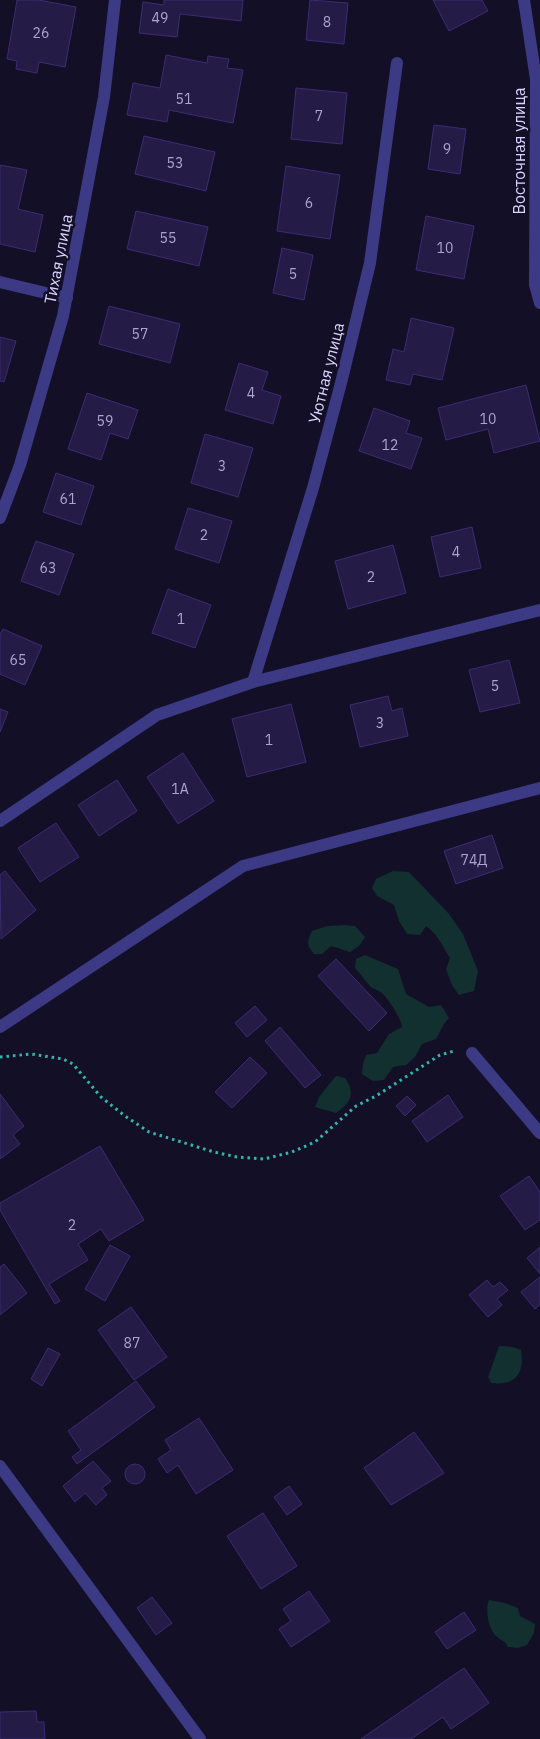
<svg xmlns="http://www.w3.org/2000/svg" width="540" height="1739" viewBox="0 0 540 1739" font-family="'IBM Plex Sans',sans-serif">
<rect width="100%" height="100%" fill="#130f26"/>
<g fill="#12302f">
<path d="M393,871L409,872L449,914L463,934L478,971L474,991L459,995L452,985L446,969L450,958C442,946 438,934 426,926L420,935L407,934L399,921L394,905L377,896L372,888L376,879Z"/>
<path d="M344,925L355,926L365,937L359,946L350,952L331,946L322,954H314C306,945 307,941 312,931L327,926Z"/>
<path d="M365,955L398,969L406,994L429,1007L441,1005L449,1018L444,1024L436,1039L422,1044L415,1057L406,1065L393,1067L384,1080L373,1081L362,1074L363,1064L366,1055L377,1053L389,1034L402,1027C401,1018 389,1000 382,993C379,991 374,989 371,987C365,981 361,974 355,968L356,959Z"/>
<path d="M336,1076L345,1078C356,1094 351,1102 336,1113L315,1107L319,1097Z"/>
<path d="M499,1346L513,1347L521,1350C525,1374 515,1386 491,1383L488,1377Z"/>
<path d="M489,1600L505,1603L518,1608L520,1616L535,1624L534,1633L527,1645L518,1648L508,1647C505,1640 501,1641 496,1636C488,1628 485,1609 489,1600Z"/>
</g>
<g fill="#241b47" stroke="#3b2d73">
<path d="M17,0H39L76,7L65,67L39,62L37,73L16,69L17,61L7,59Z"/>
<path d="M164,0H243L241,21L180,14L177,37L139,33L143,2L164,5Z"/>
<path d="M310,0L348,3L344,44L306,40Z"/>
<path d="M433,0H482L488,11L449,31Z"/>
<path d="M166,55L207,63L208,56L229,59L227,68L243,70L233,123L169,110L167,122L127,115L133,83L160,88Z"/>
<path d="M296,88L347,93L342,144L291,139Z"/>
<path d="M434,125L466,129L460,174L428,169Z"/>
<path d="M144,136L215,152L206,191L135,174Z"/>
<path d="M0,165L27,170L18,209L43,215L35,252L0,244Z"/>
<path d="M286,166L340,175L330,239L277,231Z"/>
<path d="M136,211L208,227L199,266L127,249Z"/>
<path d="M426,216L474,226L464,279L416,270Z"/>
<path d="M282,248L313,255L304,300L273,293Z"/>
<path d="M109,306L180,324L170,363L99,344Z"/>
<path d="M411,318L454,328L442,380L413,374L410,385L386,380L393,349L404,352Z"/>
<path d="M0,337L16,341L4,382L0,381Z"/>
<path d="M239,363L268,372L262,390L281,396L273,424L225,410Z"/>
<path d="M526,385L540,441L494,453L488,429L446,440L438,408Z"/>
<path d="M87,393L138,410L128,439L110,433L101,460L68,449Z"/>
<path d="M374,408L410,421L406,433L422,438L411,469L359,451Z"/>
<path d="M205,434L253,448L238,497L191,483Z"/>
<path d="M56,473L94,486L81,525L43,512Z"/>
<path d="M188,508L232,521L219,563L175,549Z"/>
<path d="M472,527L481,568L440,577L431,537Z"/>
<path d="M36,541L74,554L59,595L21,581Z"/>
<path d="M393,545L406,593L348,609L335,561Z"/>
<path d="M168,589L211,605L195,648L152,633Z"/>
<path d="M3,629L42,646L25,685L0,674V634Z"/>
<path d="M509,660L520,703L480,712L469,670Z"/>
<path d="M388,696L392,711L402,708L408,736L360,747L350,705Z"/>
<path d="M291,704L306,762L247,777L232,719Z"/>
<path d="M0,709L8,712L0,732Z"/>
<path d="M183,753L214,801L178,824L147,777Z"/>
<path d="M117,780L137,811L99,836L78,805Z"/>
<path d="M56,823L79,857L40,882L18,848Z"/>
<path d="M492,835L503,868L456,884L444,851Z"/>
<path d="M5,871L36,910L1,939L0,875Z"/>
<path d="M336,959L387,1013L369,1031L318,976Z"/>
<path d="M255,1006L267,1020L247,1037L235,1023Z"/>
<path d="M280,1027L321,1075L305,1088L265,1041Z"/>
<path d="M250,1057L267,1073L232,1108L215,1092Z"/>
<path d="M0,1094L24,1126L13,1135L20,1144L0,1159Z"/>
<path d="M448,1095L463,1117L427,1142L412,1121Z"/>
<path d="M407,1096L416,1105L405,1116L396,1106Z"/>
<path d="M100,1146L144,1220L109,1241L101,1229L78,1244L88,1260L49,1284L60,1301L55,1304L0,1210V1203Z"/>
<path d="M529,1176L540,1192V1220L525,1230L500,1196Z"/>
<path d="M110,1245L130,1256L105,1301L85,1289Z"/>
<path d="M540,1247V1274L527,1258Z"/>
<path d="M4,1264L27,1293L0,1315V1267Z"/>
<path d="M540,1277V1304L535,1309L521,1292Z"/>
<path d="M487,1280L493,1287L500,1282L508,1290L497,1299L502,1305L488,1317L469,1295Z"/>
<path d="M131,1307L167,1357L134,1380L98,1330Z"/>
<path d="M48,1348L60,1354L42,1386L31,1379Z"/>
<path d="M136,1381L155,1407L77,1464L72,1457L81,1450L68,1431Z"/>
<path d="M199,1418L233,1470L196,1494L178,1465L167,1473L158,1459L171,1450L165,1440Z"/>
<path d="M414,1432L444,1473L391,1505L364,1468Z"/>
<path d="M93,1461L111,1481L102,1488L107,1495L96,1505L85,1493L75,1502L63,1486Z"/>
<circle cx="135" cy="1474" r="10"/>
<path d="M289,1486L302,1504L287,1515L274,1497Z"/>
<path d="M263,1513L297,1566L261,1589L227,1536Z"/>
<path d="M309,1591L330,1621L291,1647L279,1629L291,1621L283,1609Z"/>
<path d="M152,1597L172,1623L156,1635L137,1608Z"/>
<path d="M464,1612L476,1630L447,1649L435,1632Z"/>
<path d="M464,1668L489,1703L451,1729L443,1717L411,1739H361Z"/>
<path d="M36,1711L37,1722H44L45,1739H0V1712Z"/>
</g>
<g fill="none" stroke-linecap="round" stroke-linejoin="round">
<path stroke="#2fb8b0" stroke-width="3" stroke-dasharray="2.5 4" stroke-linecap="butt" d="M0,1057L31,1054L63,1059L73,1064L101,1097L125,1116L149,1132L214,1152L237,1157L264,1159L292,1152L315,1142L356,1106L376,1096L440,1055L454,1051"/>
<g stroke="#3d3a85" stroke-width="12">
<path d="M524,0L536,79L535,285L540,303"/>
<path d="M0,282L67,298"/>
<path d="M0,518L20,465L63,316L104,97L115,0"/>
<path d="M253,682L313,488L341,383L370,263L397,63"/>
<path d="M0,821L157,715L253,682L540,610"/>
<path d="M0,1027L243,866L540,788"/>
<path d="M472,1053L540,1133"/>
<path d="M0,1466L200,1739"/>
</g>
</g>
<g text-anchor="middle" stroke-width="5" stroke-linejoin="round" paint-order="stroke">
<g font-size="14" fill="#aca6d1">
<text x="160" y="23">49</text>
<text x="327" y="27">8</text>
<text x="41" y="38">26</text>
<text x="184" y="104">51</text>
<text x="319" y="121">7</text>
<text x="447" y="154">9</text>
<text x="175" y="168">53</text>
<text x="309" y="208">6</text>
<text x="168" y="243">55</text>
<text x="445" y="253">10</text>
<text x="293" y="279">5</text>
<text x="140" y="339">57</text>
<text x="251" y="398">4</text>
<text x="488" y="424">10</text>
<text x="105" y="426">59</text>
<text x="390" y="450">12</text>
<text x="222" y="471">3</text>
<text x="68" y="504">61</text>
<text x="204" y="540">2</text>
<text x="456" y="557">4</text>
<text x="48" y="573">63</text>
<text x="371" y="582">2</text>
<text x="181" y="624">1</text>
<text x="18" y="665">65</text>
<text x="495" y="691">5</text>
<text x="380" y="728">3</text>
<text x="269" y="745">1</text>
<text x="180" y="794">1А</text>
<text x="474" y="865">74Д</text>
<text x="72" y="1230">2</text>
<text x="132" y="1348">87</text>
</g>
<g font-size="16" fill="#d9d4ff" stroke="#130f26">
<text transform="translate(519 151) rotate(-90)" y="6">Восточная улица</text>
<text transform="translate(58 259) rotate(-79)" y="6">Тихая улица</text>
<text transform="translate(326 373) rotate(-76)" y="6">Уютная улица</text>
</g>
</g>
</svg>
